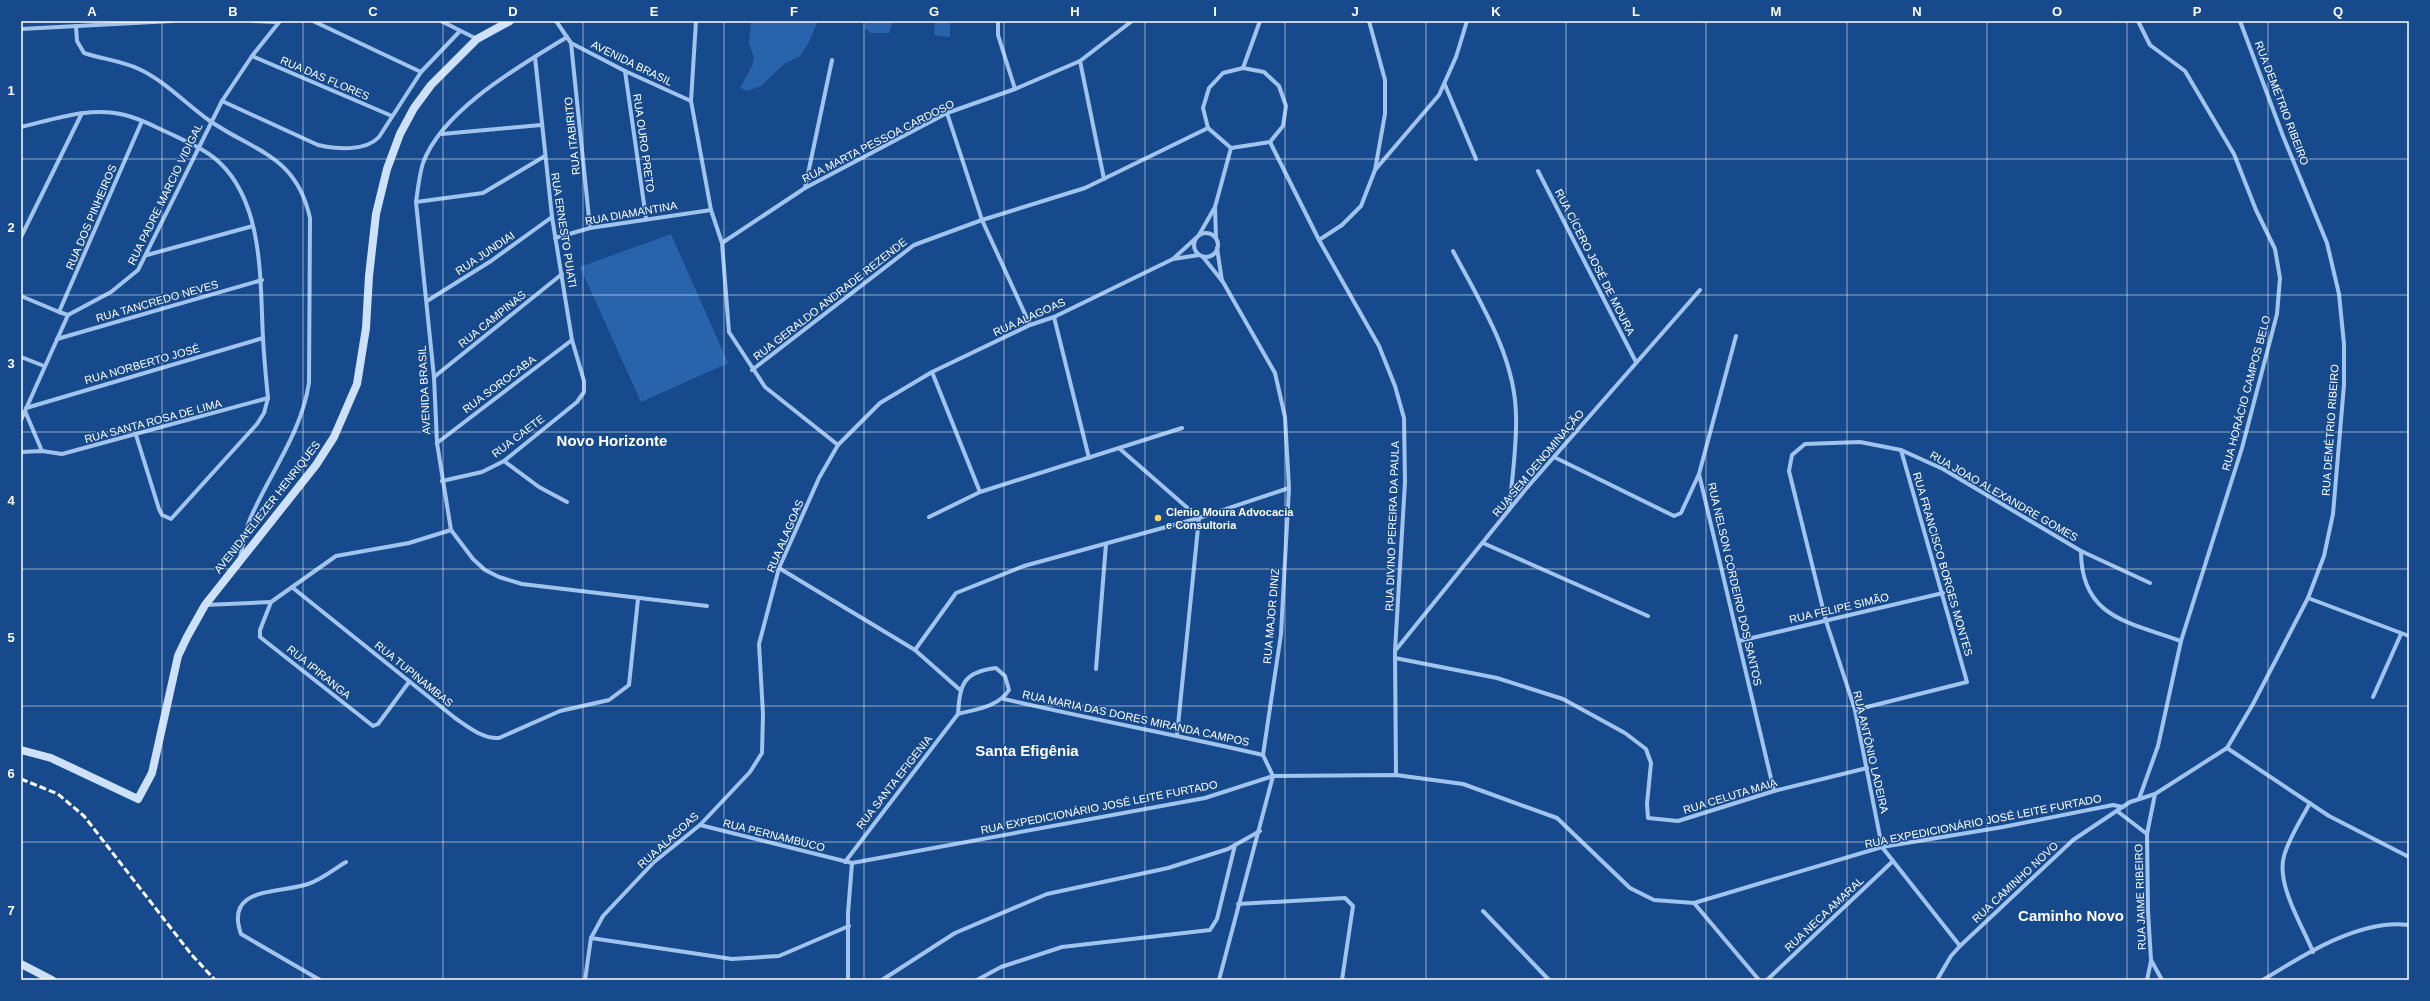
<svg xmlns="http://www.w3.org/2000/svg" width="2430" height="1001" viewBox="0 0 2430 1001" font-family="Arial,sans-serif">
<rect width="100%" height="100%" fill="#174a8c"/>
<g fill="#2963ab">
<path d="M751,21H818L809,42L800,56L784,64L761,86L747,91L740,88L752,66L754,58L749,43Z"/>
<path d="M865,21H893L889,33H871L865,29Z"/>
<path d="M935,21H950V37L934,35Z"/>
<path d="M671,234L728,363L641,402L580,267Z"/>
</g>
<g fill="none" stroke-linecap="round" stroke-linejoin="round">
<g stroke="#a1c4ef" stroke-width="4">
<path d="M253,21L278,22"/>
<path d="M313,21L421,72"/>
<path d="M441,21L477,39"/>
<path d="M556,21L571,43L625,71L691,101"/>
<path d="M696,21L691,101L711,210L722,243L729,332L765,387L838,445"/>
<path d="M998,21V35L1015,89"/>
<path d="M2138,21L2150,45L2185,71L2234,154L2256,210L2275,249L2280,278L2277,314L2242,448L2181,641L2158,746L2139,799"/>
<path d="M76,26L77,41L84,53C102,59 122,61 139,69C165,81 187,105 210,121C255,152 296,155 310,218L309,383C301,434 270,473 250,519C245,531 243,545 240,558"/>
<path d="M21,29L172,21"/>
<path d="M567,37C520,66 443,109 423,163C419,176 418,189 416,202L434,377L437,443L451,530L473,559L485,570L499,577L522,584L707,606"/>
<path d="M571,43L590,228"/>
<path d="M252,56L392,116"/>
<path d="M1080,61L1104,179"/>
<path d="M1243,68L1264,72L1279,86L1286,106L1283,126L1270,142L1231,148L1208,128L1203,108L1209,88L1223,73Z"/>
<path d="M1243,68L1260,21"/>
<path d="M625,71L646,218"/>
<path d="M1445,85L1476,159"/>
<path d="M222,101L318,145C336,149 365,152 379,137L421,72L460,31"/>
<path d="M947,113L982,220L1030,325"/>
<path d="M21,127C55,119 90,106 125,115C142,119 157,128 173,135C189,143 207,150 220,163C264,205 260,282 263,338C264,358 266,378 268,398L264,413L257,424L171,519L162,515L159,509L136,435"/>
<path d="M442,134L541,125"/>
<path d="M1270,142L1319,240L1379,346L1395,386L1404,418L1405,482L1395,651L1396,775"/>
<path d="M1375,170L1439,95L1456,57L1467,21"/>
<path d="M1538,171L1636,362"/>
<path d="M805,188L832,60"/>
<path d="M416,202L483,193L545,156"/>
<path d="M1215,207L1216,238"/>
<circle cx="1206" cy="245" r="12"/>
<path d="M1199,235L1215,207L1231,148"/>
<path d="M21,237L82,113"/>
<path d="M555,238L590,228L711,210"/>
<path d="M1319,240L1342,225L1361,206L1375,170L1385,114V80L1369,21"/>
<path d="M722,243L805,188L947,113L1015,89L1080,61L1132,21"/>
<path d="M1217,248L1222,281"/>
<path d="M1453,251C1480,302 1515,356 1516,415C1517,447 1512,479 1509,510"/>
<path d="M147,255L253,226"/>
<path d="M1203,257L1223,282L1275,373L1285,417L1289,488L1281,634L1263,755L1273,776L1219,980"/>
<path d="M1173,259L1199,255"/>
<path d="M21,296L59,312"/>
<path d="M427,301L491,261L552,217"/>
<path d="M68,315L59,312L142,121"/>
<path d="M1054,317L1089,458"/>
<path d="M1736,336L1699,474L1774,791"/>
<path d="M57,339L262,280"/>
<path d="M21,357L44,366"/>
<path d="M752,370L914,245L982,220L1085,188L1208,128"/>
<path d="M932,372L980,492"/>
<path d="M434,377L562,274"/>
<path d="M26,408L263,338"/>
<path d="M25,411L42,451"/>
<path d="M21,420L68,315L111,292L138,270L222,101L252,56L280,21"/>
<path d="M437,443L572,340"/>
<path d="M1120,449L1199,518L1177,735"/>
<path d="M21,452L42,451L62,454L268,398"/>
<path d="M1554,457L1674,516L1681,513L1699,474"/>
<path d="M504,461L539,487L567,502"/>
<path d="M442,481L482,472L504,461L577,402L584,392V381L572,340L552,217L535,57"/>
<path d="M929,517L980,492L1182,428"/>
<path d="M1483,543L1648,616"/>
<path d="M2081,551L2150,583"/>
<path d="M779,568L915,650L959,689"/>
<path d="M293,588L455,718C468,727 483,739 499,738L560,711L609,700L629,685L638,599"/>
<path d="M2308,598L2409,636"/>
<path d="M205,605L271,602"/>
<path d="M1739,641L1943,593"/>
<path d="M915,650L956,593L1024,566L1199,518L1289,488"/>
<path d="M1395,651L1525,490L1700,290"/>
<path d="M1395,658L1497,678L1563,699L1625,733L1646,749L1651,763L1647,804L1648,818L1678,821L1774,791L1867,768"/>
<path d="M996,668L1005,676L1009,690C998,707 977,709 958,714C960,684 963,672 996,668Z"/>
<path d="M1096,669L1106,544"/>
<path d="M409,682L378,724L373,726L260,637V630L271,602L336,556L409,543L451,530"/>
<path d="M2373,697L2401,634"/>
<path d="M1004,699C1090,719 1177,735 1263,755"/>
<path d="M1855,710L1967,682L1901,450"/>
<path d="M2227,748L2329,816L2409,857"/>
<path d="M2155,794L2147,834L2148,911L2151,960L2162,980"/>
<path d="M2310,803C2301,820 2289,838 2284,856C2276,884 2302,925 2313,952"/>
<path d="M2117,811L2147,834"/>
<path d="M700,825L852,863L1205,798L1273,776L1396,775L1463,784L1557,818L1630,888L1654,900L1694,903L1882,847L2003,827L2113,805L2123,807"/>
<path d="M845,862L958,714"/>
<path d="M1694,903L1759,980"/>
<path d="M1238,904L1345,898L1353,906L1342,980"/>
<path d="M1483,911L1549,980"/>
<path d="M591,938L732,959L779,956L849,926"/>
<path d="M1960,946L1882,847L1855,710L1826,621L1789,471L1792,455L1805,444L1860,442L1901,450L1943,469L2081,551C2081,618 2129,622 2181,641"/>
<path d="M320,980L241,934C224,886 279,894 308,884C321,880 334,869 346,862"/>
<path d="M585,980L591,938L603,916L654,862L700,825L750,772L762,753L763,714L759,644L779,568L819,478L838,445L880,403L932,372L1030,325L1054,317L1173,259L1196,238"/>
<path d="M848,980V913L852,863"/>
<path d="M882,980L955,933L1047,894L1168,868L1228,849L1260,831"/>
<path d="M977,980L1001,967L1062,947L1210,930L1217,919L1235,845"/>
<path d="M1767,980L1893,861"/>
<path d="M1937,980L1951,956L1960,946L2073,840L2130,802L2155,794L2227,748L2253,704L2308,598L2324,556L2333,514L2344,385V344L2339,294L2327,243L2283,136L2240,21"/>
<path d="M2147,980L2151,961"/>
<path d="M2263,980C2303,955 2361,918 2409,925"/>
</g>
<g stroke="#cee1fa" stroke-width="8">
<path d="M21,750L51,758L138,799L152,773L178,656L187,637L205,605L316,465L334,437L357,384L366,328L369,276L376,214L387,169L400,134L414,108L431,85L477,39L510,21"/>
<path d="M21,964L52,980"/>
</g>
<path stroke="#fff" stroke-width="3" stroke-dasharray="7 3" stroke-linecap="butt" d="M21,779L58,794L84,816L191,954L215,980"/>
</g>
<path fill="none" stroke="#fff" stroke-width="1" stroke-opacity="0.55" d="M162,21V980M303,21V980M443,21V980M583,21V980M724,21V980M864,21V980M1004,21V980M1145,21V980M1285,21V980M1426,21V980M1566,21V980M1706,21V980M1847,21V980M1987,21V980M2127,21V980M2268,21V980M21,159H2409M21,295H2409M21,432H2409M21,569H2409M21,706H2409M21,842H2409"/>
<circle fill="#ffd15f" stroke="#174a8c" stroke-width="1.5" cx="1158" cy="518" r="4"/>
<g text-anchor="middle" stroke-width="3" stroke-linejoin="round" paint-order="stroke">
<g font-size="11" fill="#fff" stroke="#174a8c">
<text transform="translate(632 63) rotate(26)" y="4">AVENIDA BRASIL</text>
<text transform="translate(325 78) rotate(23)" y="4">RUA DAS FLORES</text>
<text transform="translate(2282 103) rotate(69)" y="4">RUA DEMÉTRIO RIBEIRO</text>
<text transform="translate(572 136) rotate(-96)" y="4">RUA ITABIRITO</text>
<text transform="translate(878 141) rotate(-27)" y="4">RUA MARTA PESSOA CARDOSO</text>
<text transform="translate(644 143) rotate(82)" y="4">RUA OURO PRETO</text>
<text transform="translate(165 194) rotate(-64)" y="4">RUA PADRE MARCIO VIDIGAL</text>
<text transform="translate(631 213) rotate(-10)" y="4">RUA DIAMANTINA</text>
<text transform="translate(91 217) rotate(-67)" y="4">RUA DOS PINHEIROS</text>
<text transform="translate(564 230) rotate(81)" y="4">RUA ERNESTO PUIATI</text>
<text transform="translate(485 253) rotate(-34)" y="4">RUA JUNDIAI</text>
<text transform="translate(1595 262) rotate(63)" y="4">RUA CÍCERO JOSÉ DE MOURA</text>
<text transform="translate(830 299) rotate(-38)" y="4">RUA GERALDO ANDRADE REZENDE</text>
<text transform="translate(157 301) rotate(-16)" y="4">RUA TANCREDO NEVES</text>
<text transform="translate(1029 317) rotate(-24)" y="4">RUA ALAGOAS</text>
<text transform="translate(492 319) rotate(-39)" y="4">RUA CAMPINAS</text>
<text transform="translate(142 364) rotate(-16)" y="4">RUA NORBERTO JOSÉ</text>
<text transform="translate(499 384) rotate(-37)" y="4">RUA SOROCABA</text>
<text transform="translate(424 390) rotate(-93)" y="4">AVENIDA BRASIL</text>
<text transform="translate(2246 393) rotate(-75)" y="4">RUA HORÁCIO CAMPOS BELO</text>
<text transform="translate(153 421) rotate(-15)" y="4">RUA SANTA ROSA DE LIMA</text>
<text transform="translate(2330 430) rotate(-86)" y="4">RUA DEMÉTRIO RIBEIRO</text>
<text transform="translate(518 436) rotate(-37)" y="4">RUA CAETE</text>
<text transform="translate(1538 463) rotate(-50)" y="4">RUA SEM DENOMINAÇÃO</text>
<text transform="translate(2004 496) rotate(30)" y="4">RUA JOAO ALEXANDRE GOMES</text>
<text transform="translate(267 507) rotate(-52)" y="4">AVENIDA ELIEZER HENRIQUES</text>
<text transform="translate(1392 526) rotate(-88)" y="4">RUA DIVINO PEREIRA DA PAULA</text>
<text transform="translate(785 536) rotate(-67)" y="4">RUA ALAGOAS</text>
<text transform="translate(1943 564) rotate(74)" y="4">RUA FRANCISCO BORGES MONTES</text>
<text transform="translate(1735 584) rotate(77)" y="4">RUA NELSON CORDEIRO DOS SANTOS</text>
<text transform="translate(1839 608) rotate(-13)" y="4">RUA FELIPE SIMÃO</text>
<text transform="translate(1271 616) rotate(-85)" y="4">RUA MAJOR DINIZ</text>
<text transform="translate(319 672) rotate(39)" y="4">RUA IPIRANGA</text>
<text transform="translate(414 674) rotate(39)" y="4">RUA TUPINAMBAS</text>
<text transform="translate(1136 718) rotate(12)" y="4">RUA MARIA DAS DORES MIRANDA CAMPOS</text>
<text transform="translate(1871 752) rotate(77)" y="4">RUA ANTÔNIO LADEIRA</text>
<text transform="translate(894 782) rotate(-52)" y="4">RUA SANTA EFIGENIA</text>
<text transform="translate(1730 796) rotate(-17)" y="4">RUA CELUTA MAIA</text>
<text transform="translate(1099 807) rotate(-11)" y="4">RUA EXPEDICIONÁRIO JOSÉ LEITE FURTADO</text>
<text transform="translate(1983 821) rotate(-11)" y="4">RUA EXPEDICIONÁRIO JOSÉ LEITE FURTADO</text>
<text transform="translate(774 835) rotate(14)" y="4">RUA PERNAMBUCO</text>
<text transform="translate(668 840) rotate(-42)" y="4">RUA ALAGOAS</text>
<text transform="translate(2015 882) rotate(-43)" y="4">RUA CAMINHO NOVO</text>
<text transform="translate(2140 897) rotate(-92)" y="4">RUA JAIME RIBEIRO</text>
<text transform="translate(1824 914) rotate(-43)" y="4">RUA NECA AMARAL</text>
</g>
<g font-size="11" font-weight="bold" fill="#fff" stroke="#174a8c" text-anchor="start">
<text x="1166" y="516">Clenio Moura Advocacia<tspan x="1166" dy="13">e Consultoria</tspan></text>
</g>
<g font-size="15" font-weight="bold" fill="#fff" stroke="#174a8c">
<text x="612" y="446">Novo Horizonte</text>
<text x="1027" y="756">Santa Efigênia</text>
<text x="2071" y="921">Caminho Novo</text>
</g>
</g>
<rect width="2430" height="1001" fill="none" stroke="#174a8c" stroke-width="44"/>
<rect x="22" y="22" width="2386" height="957" fill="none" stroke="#fff" stroke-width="1.5"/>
<g font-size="13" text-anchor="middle" font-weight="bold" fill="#fff">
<text x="92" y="16">A</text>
<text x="233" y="16">B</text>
<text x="373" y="16">C</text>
<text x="513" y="16">D</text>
<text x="654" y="16">E</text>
<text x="794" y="16">F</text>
<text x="934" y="16">G</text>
<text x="1075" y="16">H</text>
<text x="1215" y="16">I</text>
<text x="1355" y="16">J</text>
<text x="1496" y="16">K</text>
<text x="1636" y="16">L</text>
<text x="1776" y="16">M</text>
<text x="1917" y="16">N</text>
<text x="2057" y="16">O</text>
<text x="2197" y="16">P</text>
<text x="2338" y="16">Q</text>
<text x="11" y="95">1</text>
<text x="11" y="232">2</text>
<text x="11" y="368">3</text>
<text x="11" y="505">4</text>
<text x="11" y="642">5</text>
<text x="11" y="778">6</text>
<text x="11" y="915">7</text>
</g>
</svg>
